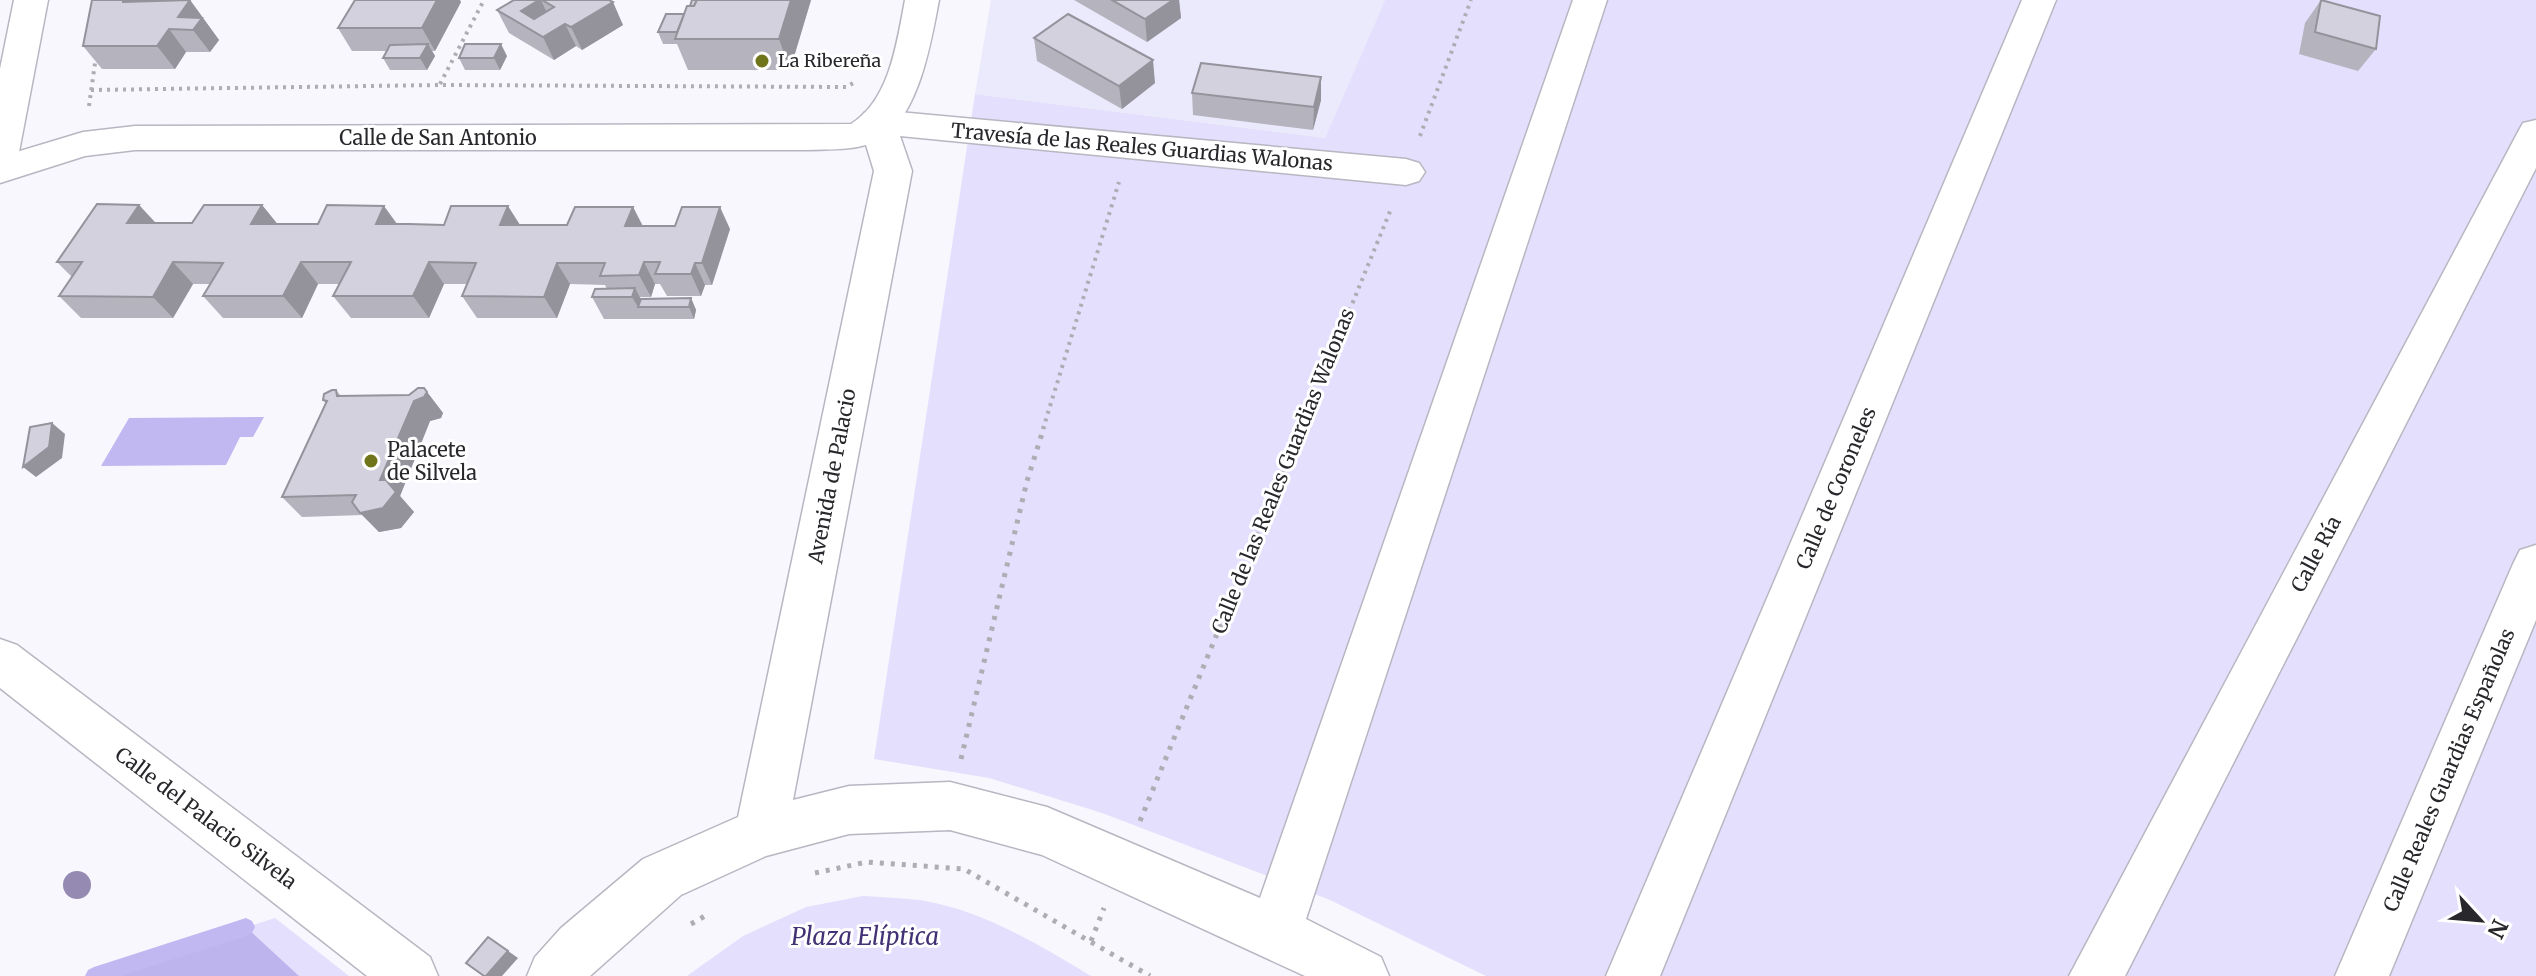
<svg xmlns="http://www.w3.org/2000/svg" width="2536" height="976" viewBox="0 0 2536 976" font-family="Merriweather,serif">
<rect width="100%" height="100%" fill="#f8f7fe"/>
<path fill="#ebe9fc" d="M991,0H1385L1325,138L975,94Z"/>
<g fill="#e4dffd">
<path d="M1385,0H2536V976H1486L1330,900L1102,813L989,778L874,759L975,94L1325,138Z"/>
<path d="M863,896C882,897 901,898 920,900C982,910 1038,944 1091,976H687L743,936L806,907Z"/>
<path d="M275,918L349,976H94Z"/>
</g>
<path fill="#beb4ed" d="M246,927L299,976H94Z"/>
<path fill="#c2b8f1" d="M264,417L253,437H240L226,465L101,466L129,418Z"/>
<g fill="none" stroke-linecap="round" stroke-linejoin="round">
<path fill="#c2b8f1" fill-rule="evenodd" d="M246,918L252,921L255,927L252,933L246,936L121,976H85L88,970L94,967Z"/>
<defs>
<g id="street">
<path d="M14,0H48L18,157L13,166L0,170V69Z"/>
<path d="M1573,0H1607L1306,919L1381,957L1389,976H1305L1042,855L950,830L849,834L766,856L681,895L590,976H527L535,957L561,928L643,859L738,817L874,171L859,122L864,113L877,110L1406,159L1419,163L1425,172L1419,181L1406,185L900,136L912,171L793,800L849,786L950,782L1047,807L1260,898Z"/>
<path d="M2022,0H2056L1660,976H1606Z"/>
<path d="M2536,120V168L2125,976H2069L2518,132L2523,123Z"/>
<path d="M2536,545V620L2389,976H2335L2513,564L2520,550Z"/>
<path d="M0,639L17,645L430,957L438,976H367L0,688Z"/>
</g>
<path id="secondary" d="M905,0H939C931,42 918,124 874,142C852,151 829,149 806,150H135L85,156L0,183V157L83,132L135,126L851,124C890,100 897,42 905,0Z"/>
</defs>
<use href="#street" stroke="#b8b6c1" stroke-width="3"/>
<use href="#secondary" stroke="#b8b6c1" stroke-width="3"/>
<g stroke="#aeadb3" stroke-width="4" stroke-dasharray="3 5" stroke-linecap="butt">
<path d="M440,84L484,0"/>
<path d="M91,90L440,85L846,87L857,81"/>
<path d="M89,106L96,56"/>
<path d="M1420,136L1471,0"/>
<path d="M1043,429L1119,182"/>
<path d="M1301,429L1391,209"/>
</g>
<g stroke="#aeadb3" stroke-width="5" stroke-dasharray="4 7" stroke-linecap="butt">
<path d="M961,759L1027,481L1044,427"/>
<path d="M1140,821L1302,427"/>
<path d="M815,873L867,862L964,869L1150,976"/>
<path d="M691,924L710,913"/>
<path d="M1091,941L1104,908"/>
</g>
<use href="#street" fill="#fff" fill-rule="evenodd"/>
<use href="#secondary" fill="#fff" fill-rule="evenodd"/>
</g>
<circle fill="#948ab2" cx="77" cy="885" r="14"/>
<g fill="#b5b4be">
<path d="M190,0L219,40L210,52H186L175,69H102L83,46Z"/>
<path d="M514,0H609L623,25L582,50L576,46L554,60L509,33L497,10Z"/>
<path d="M811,0L790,70H688L677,44H663L658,32L684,14Z"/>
<path d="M1074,0H1179L1181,18L1147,42Z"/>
<path d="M2321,0L2376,49L2358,71L2299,54L2305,23Z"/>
<path d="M461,2L435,51H432L435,56L427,70H390L383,58L387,51H352L338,28Z"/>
<path d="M1034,38L1155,83L1122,109L1037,61Z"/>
<path d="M507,56L500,70H465L459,58Z"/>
<path d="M1192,93L1321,100L1313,130L1193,115Z"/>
<path d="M139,205L156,223H192L262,205L277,224L520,225H567L633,207L643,226L730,229L712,285H705L701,296H667L660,284H655L651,297H640L641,299L691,298L696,310L694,319H604L592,297L607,289L605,285L570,284L557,318H477L462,296L467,284H444L429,318H351L333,296L339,284H318L302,318H223L203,296L210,284H193L173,318H81L59,296L72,277L57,262Z"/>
<path d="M424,388L443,413L441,418L430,421L400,496L414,512L401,528L379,532L363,515L302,517L282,497L326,404L323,400L336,390L341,396L409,395Z"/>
</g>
<g fill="#94929b">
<path d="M123,0H179L178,4L123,2Z"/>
<path d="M190,0L219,40L210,52L193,30L178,17Z"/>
<path d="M437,0H460L461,2L435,51L422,28Z"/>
<path d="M539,0H541L551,22L534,32L521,11Z"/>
<path d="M791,0H811L790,70L779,39Z"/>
<path d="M1173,0H1179L1181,18L1147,42L1145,19Z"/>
<path d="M613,2L623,25L582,50L571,27Z"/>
<path d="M565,24L576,46L554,60L543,37Z"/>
<path d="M169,29L186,52L175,69L157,46Z"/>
<path d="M428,44L435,56L427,70L420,58Z"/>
<path d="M501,44L507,56L500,70L494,58Z"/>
<path d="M1153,60L1155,83L1122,109L1119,86Z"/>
<path d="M1321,77V100L1313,130L1314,107Z"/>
<path d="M139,205L159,227L127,223Z"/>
<path d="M262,205L280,227L251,224Z"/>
<path d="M384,206L400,228L376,224Z"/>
<path d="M508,206L522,228L500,225Z"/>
<path d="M633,207L644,229L625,226Z"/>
<path d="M720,207L730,229L712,285L702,263Z"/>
<path d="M173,262L193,284L173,318L153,297Z"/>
<path d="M301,262L318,284L302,318L283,296Z"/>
<path d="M429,262L444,284L429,318L413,296Z"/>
<path d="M644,262L655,284L651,297L639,275Z"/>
<path d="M557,263L570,284L557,318L544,297Z"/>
<path d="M695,263L705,285L701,296L691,274Z"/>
<path d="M635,288L645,307H638L632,297Z"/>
<path d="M691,298L696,310L694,319L689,307Z"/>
<path d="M427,392L443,413L441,418L430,421L400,496L414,512L401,528L379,532L360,513L380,480L414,401Z"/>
<path d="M52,423L65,434L62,458L36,477L23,467Z"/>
<path d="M508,951L518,958L502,976H486Z"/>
</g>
<g fill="#d3d1dd" stroke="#94929b" stroke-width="2">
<path d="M92,0H123V2L190,0L178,17L202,18L193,30L169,29L157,46H83Z"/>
<path d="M355,0H437L422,28H338Z"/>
<path d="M514,0H539L521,11L534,19L554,7L542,0H609L613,2L571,27L565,24L543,37L497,10Z"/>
<path d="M692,0H697L694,6H690Z"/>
<path d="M697,0H791L779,39H675L687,6H694Z"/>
<path d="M1112,0H1173L1145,19Z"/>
<path d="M2321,0L2380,16L2376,49L2315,32Z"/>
<path d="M666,14H684L677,32H658Z"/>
<path d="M1068,14L1153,60L1119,86L1034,38Z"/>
<path d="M428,44L420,58H383L390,45Z"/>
<path d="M465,44H501L494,58H459Z"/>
<path d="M1201,63L1321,77L1314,107L1192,93Z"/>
<path d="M97,204L139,205L127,223H192L204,205H262L251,224H318L327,205L384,206L376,224H409L444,225L451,206H508L500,225H567L575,207H633L625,226H675L682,207H720L702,263H695L691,274H655L660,262H644L639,275L600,276L605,263H557L544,297L462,296L476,263L429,262L413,296H333L351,262H301L283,296H203L223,263L173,262L153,297L59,296L82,262H57Z"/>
<path d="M635,288L632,297H592L595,289Z"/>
<path d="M691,298L689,307H638L641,299Z"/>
<path d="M418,388H424L427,392L424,397L414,401L380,480H386L396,492L383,508L360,513L352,502L356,495L282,497L327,401L323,400L324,394L332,390H336L337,396L409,395Z"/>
<path d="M52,423L49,447L23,467L30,427Z"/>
<path d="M488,937L508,951L486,976H484L466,963Z"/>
</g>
<g fill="#70751c" stroke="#fff" stroke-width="3">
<circle cx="762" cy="61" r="8"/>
<circle cx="371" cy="461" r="8"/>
</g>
<g text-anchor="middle" stroke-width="6" stroke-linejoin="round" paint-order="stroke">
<g font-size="18" fill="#28282c" stroke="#fff" text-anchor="start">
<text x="778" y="67">La Ribereña</text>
</g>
<g font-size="20" fill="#28282c" stroke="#fff">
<text x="438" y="145">Calle de San Antonio</text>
<text transform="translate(1142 147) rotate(5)" y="7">Travesía de las Reales Guardias Walonas</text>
<text transform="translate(1283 471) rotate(-68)" y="7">Calle de las Reales Guardias Walonas</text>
<text transform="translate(832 476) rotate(-79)" y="7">Avenida de Palacio</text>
<text transform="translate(1836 488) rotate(-67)" y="7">Calle de Coroneles</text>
<text transform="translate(2316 554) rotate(-62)" y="7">Calle Ría</text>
<text transform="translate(2449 770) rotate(-67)" y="7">Calle Reales Guardias Españolas</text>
<text transform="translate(206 818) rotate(37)" y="7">Calle del Palacio Silvela</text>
</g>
<g font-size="20" fill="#28282c" stroke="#fff" text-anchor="start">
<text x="387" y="457">Palacete<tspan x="387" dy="23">de Silvela</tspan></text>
</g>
<g font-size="24" font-style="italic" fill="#423174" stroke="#fff">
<text x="865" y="945">Plaza Elíptica</text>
</g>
</g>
<g transform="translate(2480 920) rotate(116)" stroke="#ffffff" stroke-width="6" paint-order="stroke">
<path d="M0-6L14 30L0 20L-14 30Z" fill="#28282c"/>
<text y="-12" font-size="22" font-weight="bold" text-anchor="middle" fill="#28282c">N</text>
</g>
</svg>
